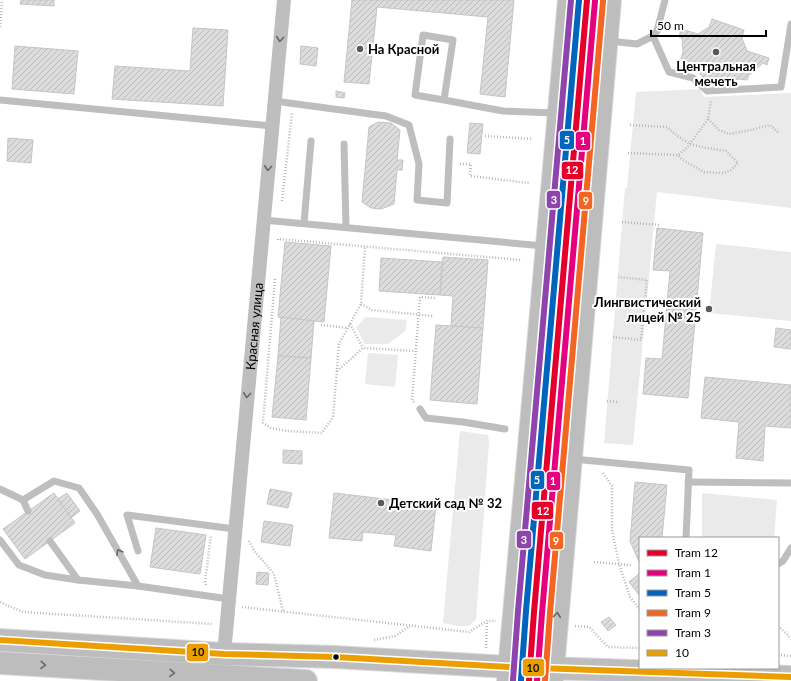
<svg xmlns="http://www.w3.org/2000/svg" width="791" height="681" viewBox="0 0 791 681" font-family="Lato,sans-serif">
<defs>
<pattern id="building-hatch" width="6" height="6" patternUnits="userSpaceOnUse"><rect width="6" height="6" fill="#dcdcdc"/><path d="M-1 1l2-2M0 6l6-6M5 7l2-2" fill="none" stroke="#bbb"/></pattern>
</defs>
<rect width="100%" height="100%" fill="#fff"/>
<g fill="#eaeaea">
<path d="M700,89L704,97L791,93V208L657,192L633,445L604,443L625,188H627L636,92Z"/>
<path d="M716,244L791,252V321L709,313Z"/>
<path d="M366,317L407,320L405,331L388,344H365L356,327Z"/>
<path d="M368,353L398,355L395,387L365,384Z"/>
<path d="M460,431L488,435L489,442L476,619L469,626H458L443,623Z"/>
<path d="M702,493L777,500L774,538H702Z"/>
</g>
<g fill="url(#building-hatch)" stroke="#c5c5c5">
<path d="M21,0H54V6L20,4Z"/>
<path d="M352,0H514L505,97L480,94L488,17L377,7L369,84L344,82Z"/>
<path d="M712,19L744,30L742,38L747,51L769,58L767,65L763,63L749,75L747,80L739,79L726,82L716,81L711,84L707,83L704,78L688,61L681,59L683,52L682,38L679,37L681,29L698,34L709,27Z"/>
<path d="M193,28L228,30L223,106L112,99L115,66L190,71Z"/>
<path d="M15,46L78,51L74,94L12,89Z"/>
<path d="M301,46L318,48L316,66L300,64Z"/>
<path d="M336,91L345,93L344,98L336,97Z"/>
<path d="M378,122L391,123L400,130L397,160H403L402,170H397L394,204L381,209L371,208L362,202L369,127Z"/>
<path d="M470,123L483,124L480,154L467,153Z"/>
<path d="M8,138L33,140L31,163L7,161Z"/>
<path d="M657,228L703,233L688,398L643,394L646,358L662,359L670,271L653,270Z"/>
<path d="M285,242L331,246L324,322L278,317Z"/>
<path d="M443,257L488,260L483,328L451,326L453,296L440,295Z"/>
<path d="M381,258L442,262L440,295L379,291Z"/>
<path d="M281,317L314,321L311,358L278,356Z"/>
<path d="M436,325L483,328L477,404L430,400Z"/>
<path d="M776,328L791,330V349L774,347Z"/>
<path d="M278,356L311,358L306,420L272,417Z"/>
<path d="M705,377L791,385V428L765,426L763,461L736,458L739,422L701,418Z"/>
<path d="M283,450L302,451V464L283,463Z"/>
<path d="M635,482L667,485L662,538H640V564L630,541Z"/>
<path d="M270,489L292,493L288,508L267,504Z"/>
<path d="M54,493L75,523L25,559L3,529Z"/>
<path d="M67,493L80,511L71,518L58,499Z"/>
<path d="M334,493L436,505L431,551L394,546L396,535L363,532L362,541L329,538Z"/>
<path d="M264,521L293,525L290,546L261,542Z"/>
<path d="M156,528L206,535L200,574L150,567Z"/>
<path d="M257,572L269,573L268,585L256,584Z"/>
<path d="M640,573V596L629,582Z"/>
<path d="M609,617L616,625L608,631L601,622Z"/>
</g>
<g fill="none" stroke-linecap="round" stroke-linejoin="round">
<defs>
<g id="primary">
<path d="M0,640L224,654L335,657L509,667L606,670L791,677"/>
<path d="M0,663L306,681"/>
<path d="M508,681L569,0"/>
<path d="M552,681L610,0"/>
</g>
</defs>
<use href="#primary" stroke="#dbdbdb" stroke-width="24"/>
<g stroke="#b8b8b8" stroke-width="2.5" stroke-dasharray="1 2" stroke-linecap="butt">
<path d="M0,27L2,0"/>
<path d="M708,119L719,130L729,134L751,130L770,125L779,133"/>
<path d="M630,125L667,127L676,135L690,144L707,148L726,151L738,163L731,170L723,173L704,172L683,160L678,155"/>
<path d="M485,136L533,139"/>
<path d="M628,153L678,155L687,148L708,119L711,101"/>
<path d="M460,164H471L470,176L529,183"/>
<path d="M282,201L292,113"/>
<path d="M622,222L660,225"/>
<path d="M278,240V239L521,260"/>
<path d="M275,279L263,423L271,428L287,431L322,433L333,417L339,344L361,304L365,247"/>
<path d="M361,304L372,310L433,316"/>
<path d="M350,324L363,348"/>
<path d="M321,325L348,328"/>
<path d="M613,337L641,340L647,280L618,277"/>
<path d="M337,371L363,348L415,351"/>
<path d="M607,401L618,402"/>
<path d="M414,402L412,400L420,297L435,298"/>
<path d="M603,473L612,486V530L619,564L630,597L640,610"/>
<path d="M249,541L255,552L274,574L283,611"/>
<path d="M594,562L631,565"/>
<path d="M206,585L205,582L211,536"/>
<path d="M0,602L23,612L213,624"/>
<path d="M242,607L469,632L487,621H496"/>
<path d="M575,626L589,627L608,647L640,648"/>
<path d="M778,626L788,635L791,639"/>
<path d="M374,640L395,636L410,626"/>
<path d="M486,648L487,621"/>
<path d="M778,655L791,656"/>
</g>
<g stroke="#bebebe" stroke-width="7">
<path d="M653,36L669,72L693,78L707,91L781,87L791,24"/>
<path d="M609,41L637,44L653,36L657,31L665,0"/>
<path d="M0,100L272,126"/>
<path d="M444,100L415,95L423,35L453,40L444,100L503,111L556,113"/>
<path d="M274,101L386,116L409,125L419,164L417,200L447,203L450,139"/>
<path d="M344,144L346,227"/>
<path d="M263,220L544,246"/>
<path d="M304,223L311,141"/>
<path d="M420,409L426,418L463,422L505,429"/>
<path d="M573,459L689,470L686,538"/>
<path d="M688,482L791,483"/>
<path d="M0,489L23,500L28,511"/>
<path d="M23,500L54,481L79,488L97,514L138,586"/>
<path d="M0,540L19,565L45,575L78,580"/>
<path d="M50,541L78,580L138,586L229,599"/>
<path d="M138,551L127,515L235,529"/>
<path d="M778,564L783,561L791,548"/>
</g>
<path stroke="#bebebe" stroke-width="14" id="s1" d="M224,654L284,0"/>
<use href="#primary" stroke="#bdbdbd" stroke-width="22"/>
<defs>
<path id="bus-1" d="M0,640L224,654L335,657L509,667L791,677"/>
</defs>
<use href="#bus-1" stroke="#fff" stroke-width="9"/>
<use href="#bus-1" stroke="#eb9e00" stroke-width="6"/>
<defs>
<path id="tram-1" d="M529,681L534,612L587,0"/>
<path id="tram-2" d="M537,681L542,613L595,1"/>
<path id="tram-3" d="M521,680L526,611L579,0"/>
<path id="tram-4" d="M545,681L550,613L603,1"/>
<path id="tram-5" d="M513,680L518,611L571,0"/>
</defs>
<use href="#tram-1" stroke="#fff" stroke-width="9"/>
<use href="#tram-2" stroke="#fff" stroke-width="9"/>
<use href="#tram-3" stroke="#fff" stroke-width="9"/>
<use href="#tram-4" stroke="#fff" stroke-width="9"/>
<use href="#tram-5" stroke="#fff" stroke-width="9"/>
<use href="#tram-1" stroke="#e4002b" stroke-width="6"/>
<use href="#tram-2" stroke="#e5007d" stroke-width="6"/>
<use href="#tram-3" stroke="#0065bd" stroke-width="6"/>
<use href="#tram-4" stroke="#f26522" stroke-width="6"/>
<use href="#tram-5" stroke="#8e44ad" stroke-width="6"/>
</g>
<defs><path id="oneway-chevron" d="M-2-3.5L2.5 0L-2 3.5" fill="none" stroke-width="1.6" stroke-linecap="round" stroke-linejoin="round"/></defs>
<g stroke="#686868">
<use href="#oneway-chevron" transform="translate(280 39) rotate(95)"/>
<use href="#oneway-chevron" transform="translate(268 168) rotate(95)"/>
<use href="#oneway-chevron" transform="translate(247 395) rotate(95)"/>
<use href="#oneway-chevron" transform="translate(119 552) rotate(-119)"/>
<use href="#oneway-chevron" transform="translate(557 615) rotate(-85)"/>
<use href="#oneway-chevron" transform="translate(43 665) rotate(3)"/>
<use href="#oneway-chevron" transform="translate(172 673) rotate(3)"/>
</g>
<g fill="#595959" stroke="#fff" stroke-width="1.5">
<circle cx="360" cy="49" r="4"/>
<circle cx="716" cy="52" r="4"/>
<circle cx="709" cy="309" r="4"/>
<circle cx="381" cy="503" r="4"/>
</g>
<circle fill="#000" stroke="#fff" stroke-width="1.5" cx="336" cy="657" r="3.5"/>
<g text-anchor="middle" stroke-width="4" stroke-linejoin="round" paint-order="stroke">
<g font-size="13" font-weight="bold" fill="#000" stroke="#fff" text-anchor="start">
<text x="368" y="54">На Красной</text>
<text x="716" y="71" text-anchor="middle">Центральная<tspan x="716" dy="15">мечеть</tspan></text>
<text x="701" y="307" text-anchor="end">Лингвистический<tspan x="701" dy="15">лицей № 25</tspan></text>
<text x="389" y="508">Детский сад № 32</text>
</g>
<g font-size="13" fill="#000" stroke="#fff">
<text dy="5" stroke="none"><textPath href="#s1" startOffset="329">Красная улица</textPath></text>
</g>
</g>
<g stroke="#fff" stroke-width="1.5">
<rect x="559" y="130" width="16" height="20" rx="4" fill="#0065bd"/>
<rect x="575" y="131" width="16" height="20" rx="4" fill="#e5007d"/>
<rect x="561" y="161" width="23" height="19" rx="4" fill="#e4002b"/>
<rect x="546" y="190" width="15" height="19" rx="4" fill="#8e44ad"/>
<rect x="578" y="191" width="15" height="19" rx="4" fill="#f26522"/>
<rect x="530" y="470" width="15" height="20" rx="4" fill="#0065bd"/>
<rect x="546" y="471" width="15" height="20" rx="4" fill="#e5007d"/>
<rect x="531" y="501" width="23" height="19" rx="4" fill="#e4002b"/>
<rect x="516" y="530" width="16" height="19" rx="4" fill="#8e44ad"/>
<rect x="549" y="531" width="15" height="19" rx="4" fill="#f26522"/>
<rect x="186" y="643" width="23" height="19" rx="4" fill="#eb9e00"/>
<rect x="522" y="658" width="23" height="19" rx="4" fill="#eb9e00"/>
</g>
<g font-size="11" text-anchor="middle" font-weight="bold" fill="#fff">
<text x="567" y="144">5</text>
<text x="583" y="145">1</text>
<text x="572" y="174">12</text>
<text x="554" y="204">3</text>
<text x="586" y="205">9</text>
<text x="537" y="484">5</text>
<text x="553" y="485">1</text>
<text x="543" y="515">12</text>
<text x="524" y="544">3</text>
<text x="556" y="545">9</text>
</g>
<g font-size="11" text-anchor="middle" font-weight="bold" fill="#111">
<text x="198" y="656">10</text>
<text x="533" y="672">10</text>
</g>
<rect x="639" y="537" width="140" height="132" fill="#ffffff" stroke="#999999"/>
<rect x="647" y="550" width="20" height="6" fill="#e4002b" stroke="#999999"/>
<text x="675" y="557" font-size="12" fill="#000000">Tram 12</text>
<rect x="647" y="570" width="20" height="6" fill="#e5007d" stroke="#999999"/>
<text x="675" y="577" font-size="12" fill="#000000">Tram 1</text>
<rect x="647" y="590" width="20" height="6" fill="#0065bd" stroke="#999999"/>
<text x="675" y="597" font-size="12" fill="#000000">Tram 5</text>
<rect x="647" y="610" width="20" height="6" fill="#f26522" stroke="#999999"/>
<text x="675" y="617" font-size="12" fill="#000000">Tram 9</text>
<rect x="647" y="630" width="20" height="6" fill="#8e44ad" stroke="#999999"/>
<text x="675" y="637" font-size="12" fill="#000000">Tram 3</text>
<rect x="647" y="650" width="20" height="6" fill="#eb9e00" stroke="#999999"/>
<text x="675" y="657" font-size="12" fill="#000000">10</text>
<path d="M651 30v6h115v-6" fill="none" stroke="#000000" stroke-width="2"/>
<text x="657" y="30" font-size="12" fill="#000000" stroke="#ffffff" stroke-width="3" paint-order="stroke">50 m</text>
</svg>
